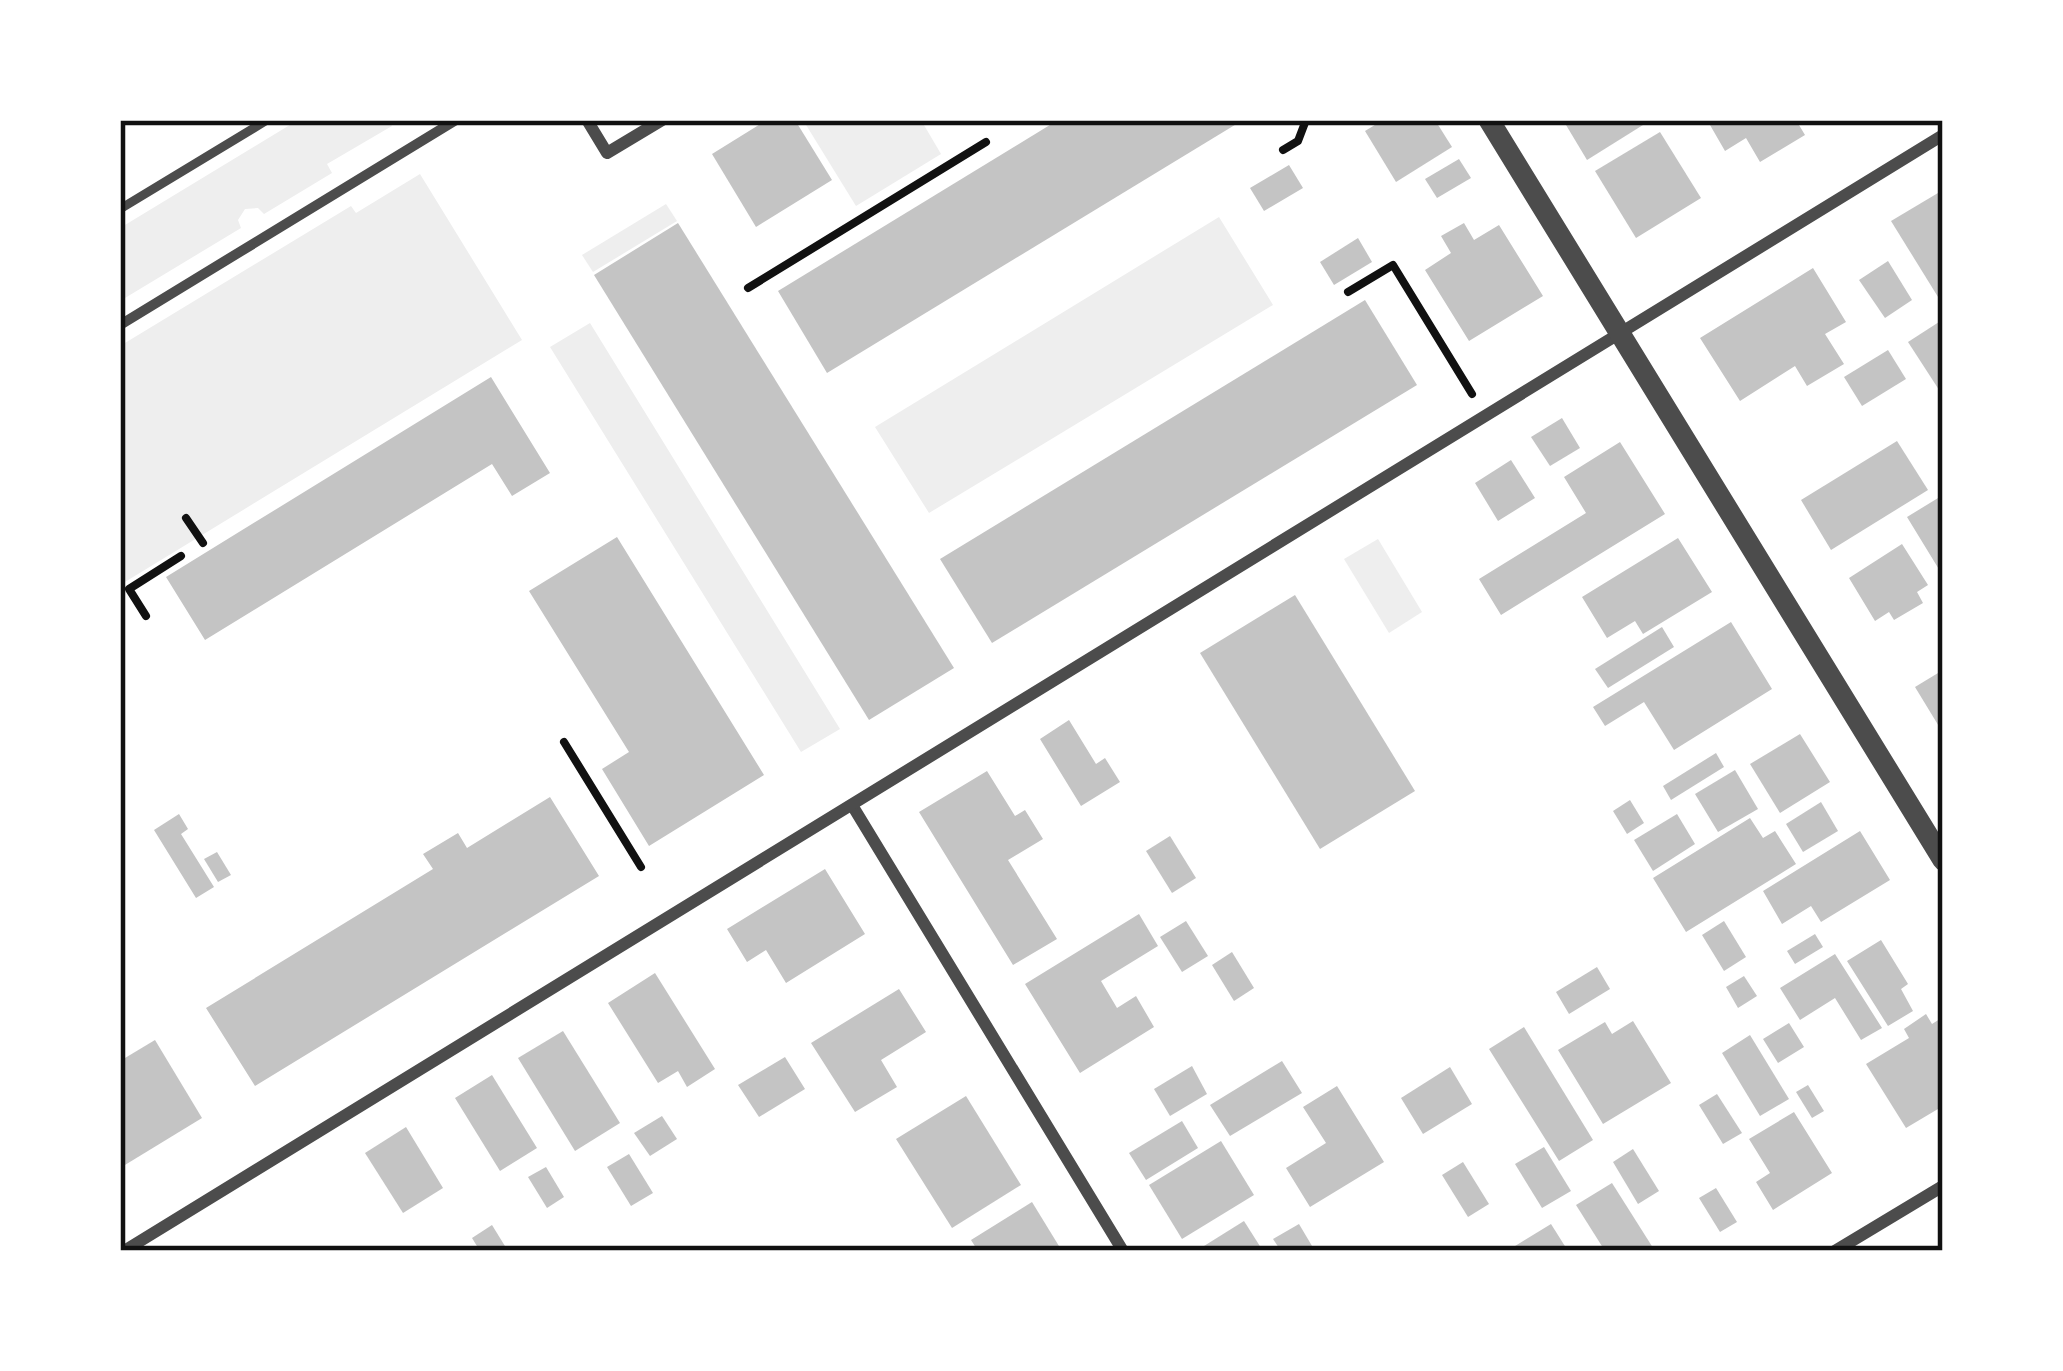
<svg xmlns="http://www.w3.org/2000/svg" width="2063" height="1371" viewBox="0 0 2063 1371" font-family="'Nunito Sans',sans-serif">
<rect width="100%" height="100%" fill="#fff"/>
<g fill="#eee">
<path d="M298,120H388L392,126L327,164L332,173L264,214L258,208L245,209L238,220L241,228L120,301V228Z"/>
<path d="M803,120H921L941,154L856,206Z"/>
<path d="M420,174L522,340L120,585V346L351,206L356,213Z"/>
<path d="M666,204L677,221L593,272L582,255Z"/>
<path d="M1219,217L1273,305L929,513L875,427Z"/>
<path d="M590,323L840,729L801,752L550,347Z"/>
<path d="M1378,539L1422,612L1389,633L1344,559Z"/>
</g>
<g fill="#c4c4c4">
<path d="M767,120H795L832,180L756,227L712,154Z"/>
<path d="M1058,120H1243L827,373L778,291Z"/>
<path d="M1383,120H1435L1452,147L1396,182L1365,131Z"/>
<path d="M1563,120H1651L1587,160Z"/>
<path d="M1719,120H1796L1805,135L1760,162L1746,138L1725,151L1710,125Z"/>
<path d="M1660,132L1701,198L1636,238L1595,171Z"/>
<path d="M1459,159L1471,178L1437,198L1425,179Z"/>
<path d="M1289,165L1303,188L1264,211L1250,188Z"/>
<path d="M1938,193L1943,200V305L1891,221Z"/>
<path d="M678,223L954,668L869,720L594,275Z"/>
<path d="M1464,223L1474,240L1499,225L1543,296L1469,341L1425,270L1451,253L1441,236Z"/>
<path d="M1358,238L1372,262L1334,285L1320,262Z"/>
<path d="M1888,261L1912,300L1885,318L1859,280Z"/>
<path d="M1813,268L1846,322L1825,334L1844,364L1807,386L1795,366L1740,401L1700,338Z"/>
<path d="M1365,300L1417,385L992,643L940,559Z"/>
<path d="M1939,322L1943,328V396L1908,342Z"/>
<path d="M1888,350L1906,379L1862,406L1844,377Z"/>
<path d="M491,377L550,473L512,496L492,464L205,640L166,577Z"/>
<path d="M1562,418L1580,448L1550,466L1531,437Z"/>
<path d="M1897,441L1928,490L1831,550L1801,500Z"/>
<path d="M1620,442L1665,514L1501,615L1479,579L1586,513L1564,477Z"/>
<path d="M1511,460L1535,498L1498,521L1475,483Z"/>
<path d="M1943,495L1940,521L1943,569L1940,571L1907,517Z"/>
<path d="M617,537L764,775L649,846L602,769L629,752L529,591Z"/>
<path d="M1678,538L1712,592L1643,634L1635,621L1607,638L1582,597Z"/>
<path d="M1902,544L1928,585L1917,592L1923,603L1894,620L1889,612L1875,621L1849,578Z"/>
<path d="M1295,595L1415,791L1320,849L1200,653Z"/>
<path d="M1731,622L1772,689L1674,750L1644,702L1605,726L1593,707Z"/>
<path d="M1662,627L1674,647L1608,688L1595,669Z"/>
<path d="M1943,670V733L1915,687Z"/>
<path d="M1069,720L1096,764L1105,758L1120,782L1081,806L1040,739Z"/>
<path d="M1800,734L1830,782L1780,813L1750,764Z"/>
<path d="M1716,753L1724,767L1671,800L1663,786Z"/>
<path d="M1735,770L1758,809L1718,832L1695,794Z"/>
<path d="M987,771L1015,816L1025,810L1043,839L1008,860L1057,939L1013,965L919,812Z"/>
<path d="M550,797L599,876L255,1086L206,1008L433,869L423,854L458,833L467,848Z"/>
<path d="M1630,800L1644,823L1627,834L1613,811Z"/>
<path d="M1821,802L1838,831L1803,852L1786,824Z"/>
<path d="M179,814L188,829L181,834L214,887L196,898L154,830Z"/>
<path d="M1677,814L1695,844L1653,871L1634,840Z"/>
<path d="M1750,818L1763,838L1775,831L1796,864L1686,932L1653,878Z"/>
<path d="M1860,831L1890,880L1821,922L1811,906L1782,924L1763,891Z"/>
<path d="M1170,836L1196,878L1172,893L1146,851Z"/>
<path d="M217,852L231,875L218,882L204,859Z"/>
<path d="M825,869L865,934L786,983L766,950L747,962L727,929Z"/>
<path d="M1139,914L1158,946L1101,981L1117,1008L1136,996L1154,1027L1080,1073L1025,984Z"/>
<path d="M1186,921L1208,956L1182,972L1160,937Z"/>
<path d="M1724,921L1746,957L1724,971L1702,935Z"/>
<path d="M1815,934L1823,947L1795,964L1787,951Z"/>
<path d="M1881,940L1908,984L1901,989L1913,1011L1888,1026L1847,961Z"/>
<path d="M1232,952L1254,988L1234,1001L1212,965Z"/>
<path d="M1835,954L1882,1028L1861,1040L1835,998L1800,1020L1780,988Z"/>
<path d="M1597,967L1610,989L1569,1014L1556,992Z"/>
<path d="M655,973L715,1069L687,1087L678,1071L658,1083L608,1003Z"/>
<path d="M1744,976L1757,996L1738,1008L1726,987Z"/>
<path d="M899,989L926,1032L881,1060L897,1087L855,1112L811,1043Z"/>
<path d="M1926,1014L1932,1024L1943,1017V1106L1906,1128L1866,1064L1909,1038L1904,1029Z"/>
<path d="M1633,1021L1671,1083L1603,1124L1558,1050L1605,1022L1612,1034Z"/>
<path d="M1789,1023L1804,1047L1778,1063L1763,1039Z"/>
<path d="M1524,1027L1593,1140L1559,1161L1489,1049Z"/>
<path d="M563,1031L620,1123L575,1151L518,1058Z"/>
<path d="M1750,1035L1789,1099L1760,1116L1722,1053Z"/>
<path d="M155,1040L202,1118L120,1168V1061Z"/>
<path d="M785,1057L805,1089L759,1117L738,1085Z"/>
<path d="M1282,1061L1302,1093L1230,1136L1210,1105Z"/>
<path d="M1192,1066L1207,1094L1170,1116L1154,1089Z"/>
<path d="M1450,1067L1472,1104L1423,1134L1401,1098Z"/>
<path d="M492,1075L537,1148L500,1171L455,1098Z"/>
<path d="M1808,1085L1824,1111L1812,1118L1796,1092Z"/>
<path d="M1337,1086L1384,1162L1310,1207L1286,1168L1326,1143L1303,1107Z"/>
<path d="M1717,1094L1742,1133L1723,1144L1699,1105Z"/>
<path d="M966,1096L1021,1185L952,1228L896,1139Z"/>
<path d="M1794,1112L1832,1173L1773,1210L1756,1182L1770,1173L1749,1139Z"/>
<path d="M662,1116L677,1139L650,1156L634,1133Z"/>
<path d="M1182,1121L1198,1148L1146,1180L1129,1153Z"/>
<path d="M406,1127L443,1188L403,1213L365,1153Z"/>
<path d="M1221,1141L1254,1195L1182,1239L1149,1185Z"/>
<path d="M1544,1147L1571,1191L1542,1208L1515,1164Z"/>
<path d="M1633,1149L1659,1191L1638,1204L1613,1162Z"/>
<path d="M629,1154L653,1193L631,1206L607,1167Z"/>
<path d="M1463,1162L1489,1204L1468,1217L1442,1175Z"/>
<path d="M546,1167L564,1197L547,1208L528,1177Z"/>
<path d="M1612,1183L1655,1251H1605L1576,1205Z"/>
<path d="M1716,1188L1737,1222L1720,1232L1699,1198Z"/>
<path d="M1032,1202L1062,1251H978L971,1240Z"/>
<path d="M1244,1221L1263,1251H1196Z"/>
<path d="M1299,1224L1315,1251H1281L1273,1239Z"/>
<path d="M1551,1224L1568,1251H1507Z"/>
<path d="M492,1225L508,1251H480L472,1238Z"/>
</g>
<g fill="none" stroke-linecap="round" stroke-linejoin="round">
<g stroke="#111" stroke-width="8">
<path d="M1283,150L1298,141L1306,120"/>
<path d="M748,288L986,142"/>
<path d="M1348,292L1393,265L1472,394"/>
<path d="M186,518L203,543"/>
<path d="M146,616L129,589L181,556"/>
<path d="M564,742L641,867"/>
</g>
<path stroke="#4c4c4c" stroke-width="9" d="M120,209L267,120"/>
<path stroke="#4c4c4c" stroke-width="10" d="M120,325L456,120"/>
<g stroke="#4c4c4c" stroke-width="12">
<path d="M587,120L607,153L662,120"/>
<path d="M852,805L1123,1251"/>
<path d="M124,1251L1943,135"/>
<path d="M1835,1251L1943,1186"/>
</g>
<path stroke="#4c4c4c" stroke-width="21" d="M1489,120L1943,860"/>
</g>
<rect width="2063" height="1371" fill="none" stroke="#ffffff" stroke-width="246"/>
<rect x="123" y="123" width="1817" height="1125" fill="none" stroke="#111" stroke-width="4.5"/>
</svg>
